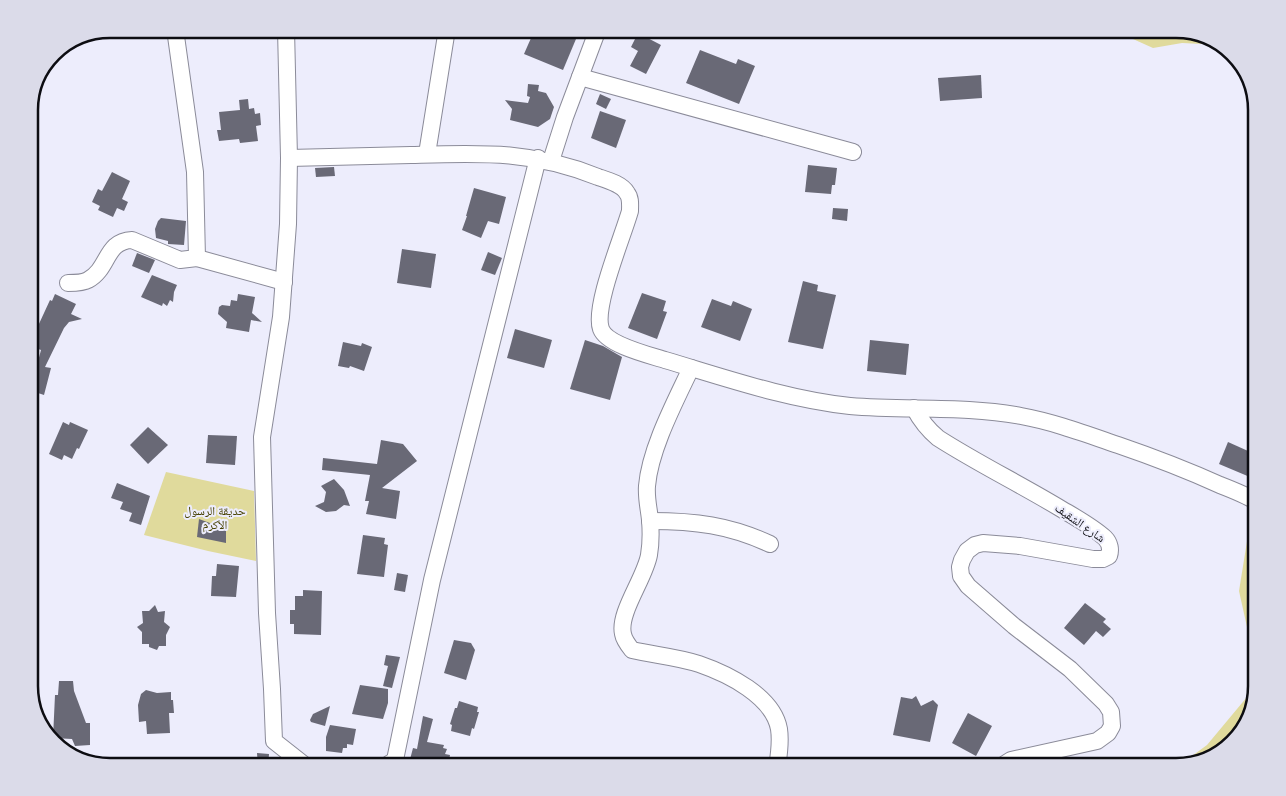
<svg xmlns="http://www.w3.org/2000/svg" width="1286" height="796" viewBox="0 0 1286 796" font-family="'Golos Text','Noto Naskh Arabic',sans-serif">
<rect width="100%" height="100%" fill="#ededfc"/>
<g fill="#e0da9c">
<path d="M1125,29C1151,29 1204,26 1223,45L1182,43L1153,48L1133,39Z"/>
<path d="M166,472L254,491L256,561L208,551L144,535Z"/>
<path d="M1254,498L1257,500V672L1239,591Z"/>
<path d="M1257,685L1246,727L1217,757L1177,767L1207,745Z"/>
</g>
<g fill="#696976">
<path d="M231,29H262V34L232,39Z"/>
<path d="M535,29H552L576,39L563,70L524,54Z"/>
<path d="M638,33L661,45L646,74L630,66L638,51L631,47Z"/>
<path d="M700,50L736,64L738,59L755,66L739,104L686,83Z"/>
<path d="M981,75L982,98L940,101L938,78Z"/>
<path d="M528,84L539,85L538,91L546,93L554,107L550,119L538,127L510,120L512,109L505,100L528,103L530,97L527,96Z"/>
<path d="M600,94L611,99L606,109L596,104Z"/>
<path d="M248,99L249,109L254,108L255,114L260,113L261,125L256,126L258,141L240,143L239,139L219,141L217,130H221L219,112L240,110L239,100Z"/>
<path d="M600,111L626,120L616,148L591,138Z"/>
<path d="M808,165L837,168L835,185H832L831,194L805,192Z"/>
<path d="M334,167L335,176L316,177L315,168Z"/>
<path d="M112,172L130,181L122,199L128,202L124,211L117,208L113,217L98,210L100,206L92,202L98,189L102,191Z"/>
<path d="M474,188L506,197L499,224L488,221L481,238L462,230L467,216H466Z"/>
<path d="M833,208L848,209L847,221L832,219Z"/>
<path d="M161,218L186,221L184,245L168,244V241L156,238L155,229L158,221Z"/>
<path d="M402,249L436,254L431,288L397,283Z"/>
<path d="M488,252L502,258L495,275L481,270Z"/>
<path d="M137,253L155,260L149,273L132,266Z"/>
<path d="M152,275L177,285L174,292L173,302L170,300L167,306L163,303L162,306L141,297Z"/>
<path d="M803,281L818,285L817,291L836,295L823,349L788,342Z"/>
<path d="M642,293L666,301L663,311L667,312L657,339L628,328Z"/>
<path d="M55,294L76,304L71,314L82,319L69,322L64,328L45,367L51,368L44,395L38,393L33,415L29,414V367L36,369L41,350L33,347L36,341L32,339L50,300L52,301Z"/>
<path d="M238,294L255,297L252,313L262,322L251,320L249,332L226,328L227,322L218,314L219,307L222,305L230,306L231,300L237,301Z"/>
<path d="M712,299L731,306L733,301L752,309L740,341L701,327Z"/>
<path d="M515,329L552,340L544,368L507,358Z"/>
<path d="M585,340L603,346L622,357L610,400L570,389Z"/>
<path d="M870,340L909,344L906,375L867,371Z"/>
<path d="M343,342L361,346L362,343L372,347L364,371L350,366L349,368L338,366Z"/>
<path d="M63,422L69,425L70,422L88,430L79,449L77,448L72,459L64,455L62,460L49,454Z"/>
<path d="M148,427L168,445L148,464L130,445Z"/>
<path d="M208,435L237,436L235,465L206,463Z"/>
<path d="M381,440L403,444L417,461L382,488L400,491L396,519L366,514L369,501H365L370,475L322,470L323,458L377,464Z"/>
<path d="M1228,442L1257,455V480L1219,464Z"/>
<path d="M334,479L344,490L350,506L344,505L336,511L326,512L315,506L324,502L326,492L321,486Z"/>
<path d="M117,483L150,496L141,525L129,521L132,513L120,509L123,502L111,498Z"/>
<path d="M199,519L226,529V543L197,537Z"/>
<path d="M363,535L385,538L384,544L388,545L384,577L357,574Z"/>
<path d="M217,564L239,566L236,597L211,596L212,576H216Z"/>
<path d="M397,573L408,575L405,592L394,590Z"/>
<path d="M303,590L322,591L321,635L294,634V624H290V610H295V596H303Z"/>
<path d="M1085,603L1106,619L1103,622L1111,629L1103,637L1096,631L1084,645L1064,628Z"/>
<path d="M155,605L158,612L165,611L164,622L170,627L166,635V646H159L157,650L149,647V644H142V632L137,627L143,623L142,611H149Z"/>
<path d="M454,640L471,643L475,650L466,680L444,673Z"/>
<path d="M386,655L400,657L392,688L383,686L388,666L384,665Z"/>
<path d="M59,681H73L74,691L86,723H90V745L75,746L72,739L53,738L55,695H58Z"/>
<path d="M360,685L388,689V703L383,719L352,714Z"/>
<path d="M146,690L157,693L171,692V700H173L174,713H169L170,733L147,734L146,721L139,722L138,705L141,694Z"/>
<path d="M916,696L921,706L933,700L938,705L930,742L893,735L901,697L912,699Z"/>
<path d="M459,701L478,707L477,712H479L474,729L472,728L470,736L451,731L452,725L450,724L455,708H457Z"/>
<path d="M330,706L325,726L311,722L310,720L313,714Z"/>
<path d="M968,713L992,726L976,756L952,743Z"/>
<path d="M423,716L433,719L427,742L444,745L443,748L447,749L445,754L450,755L448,767H408L413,748L417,749Z"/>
<path d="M330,725L356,729L353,745L347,744V748H343L342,753L326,751V737Z"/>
<path d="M257,753L269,754L268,767H258Z"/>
</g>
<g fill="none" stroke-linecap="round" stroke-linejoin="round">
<defs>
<g id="minor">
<path d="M286,29L289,158L288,224L281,317L262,437L267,613L272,689L274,741L307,767"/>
<path d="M580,77L853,152"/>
<path d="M427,154L447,29"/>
<path d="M289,158C330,157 370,156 411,155C480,153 531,150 598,177C607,180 622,184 627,193C631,198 630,205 630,211C623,236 593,307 601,329C607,345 649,355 665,360C726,378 786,399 850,406C907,411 964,405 1021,416C1054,422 1086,434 1118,445C1153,457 1187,470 1220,485C1233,490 1246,495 1257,502"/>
<path d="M551,161L565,117L598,29"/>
<path d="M197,258L284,282"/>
<path d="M68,283C74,283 83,283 88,280C109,269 105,241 132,240L180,260L197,258L195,172L175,29"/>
<path d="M691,368C675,402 650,449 647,486C646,498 649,509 650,520C651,532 651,543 649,555C645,578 618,613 623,634C624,640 628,645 632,650C654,655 678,657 699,664C728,674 773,696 779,729C781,742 779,755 777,767"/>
<path d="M914,408C921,421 927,429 938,438C977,463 1018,483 1058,507C1073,516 1092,526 1105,538C1110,543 1111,550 1109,556L1103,559H1093L1020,546L983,543L975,545L967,551L962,560L960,567L961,576L968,586L1014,626L1070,669L1106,704L1111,712L1112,726L1108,733L1097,741L1011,760L1000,767"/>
<path d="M650,521C695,521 729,525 770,544"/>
<path d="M384,767L395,760L432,580L538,158"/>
</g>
</defs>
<use href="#minor" stroke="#8b8b99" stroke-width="18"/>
<use href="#minor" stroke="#fff" stroke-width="16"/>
</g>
<g text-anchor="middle" stroke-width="4" stroke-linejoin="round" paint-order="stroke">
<g font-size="12" fill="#484203" stroke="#ededfc">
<text x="215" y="515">حديقة الرسول<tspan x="215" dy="14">الأكرم</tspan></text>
</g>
<g font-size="12" fill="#0d0d12" stroke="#ededfc">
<text transform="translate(1080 523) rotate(35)" y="4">شارع الشقيف</text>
</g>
</g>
<path d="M0 0H1286V796H0ZM110 38H1176A72 72 0 0 1 1248 110V686A72 72 0 0 1 1176 758H110A72 72 0 0 1 38 686V110A72 72 0 0 1 110 38Z" fill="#dbdbe9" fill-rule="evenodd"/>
<path fill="none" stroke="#0d0d12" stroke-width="2.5" d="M110 38H1176A72 72 0 0 1 1248 110V686A72 72 0 0 1 1176 758H110A72 72 0 0 1 38 686V110A72 72 0 0 1 110 38Z"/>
</svg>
